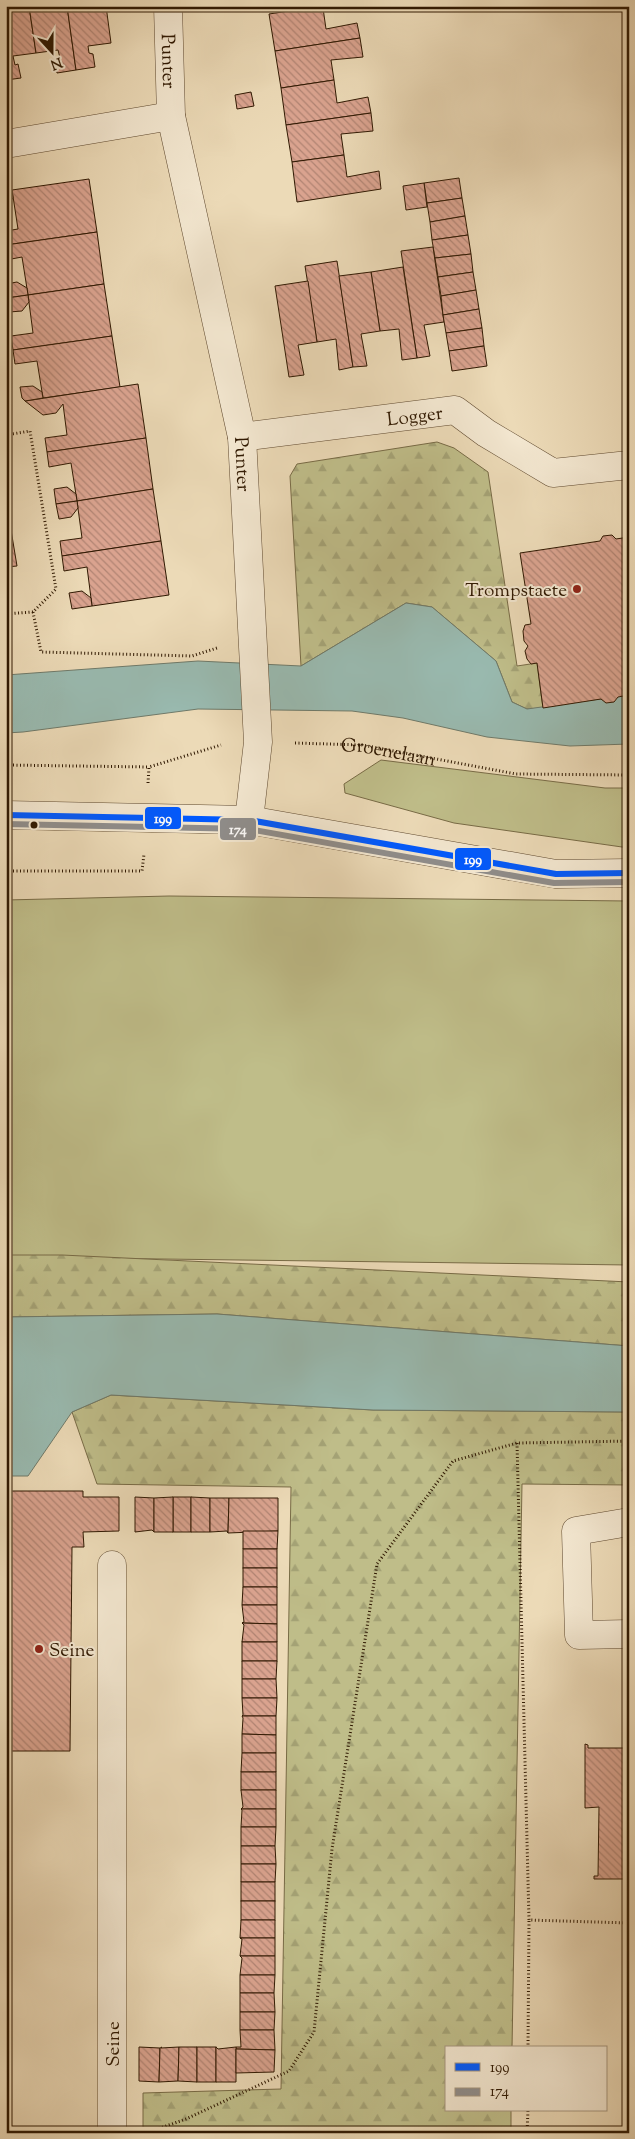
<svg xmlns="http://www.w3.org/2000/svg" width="635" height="2139" viewBox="0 0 635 2139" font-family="'Sorts Mill Goudy',serif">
<defs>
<pattern id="forest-firs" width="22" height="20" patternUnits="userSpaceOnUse" patternTransform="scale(1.25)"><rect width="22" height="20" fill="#bfbd89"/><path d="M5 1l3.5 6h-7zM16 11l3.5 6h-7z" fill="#a4a275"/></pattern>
<pattern id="building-back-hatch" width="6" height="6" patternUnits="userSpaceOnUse" patternTransform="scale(1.25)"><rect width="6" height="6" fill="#daa38f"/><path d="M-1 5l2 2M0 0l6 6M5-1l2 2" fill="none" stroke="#b18473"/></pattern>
</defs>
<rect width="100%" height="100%" fill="#ecdab7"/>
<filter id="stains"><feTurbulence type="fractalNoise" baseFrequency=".004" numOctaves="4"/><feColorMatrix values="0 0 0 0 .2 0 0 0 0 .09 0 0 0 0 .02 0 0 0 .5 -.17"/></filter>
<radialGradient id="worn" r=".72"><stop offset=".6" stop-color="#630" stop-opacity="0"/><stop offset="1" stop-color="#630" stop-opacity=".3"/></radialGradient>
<g fill="#bfbd89" stroke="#786b46">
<path d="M381,760L605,788H629V848L454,823L345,793L344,784Z"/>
<path d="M169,896L629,901V1265L6,1257V900Z"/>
</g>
<g fill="url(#forest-firs)" stroke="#786b46">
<path d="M437,442L454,448L488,472L517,666L537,663L543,708L527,709L512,702L496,661L432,607L406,603L301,666L290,476L297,464Z"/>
<path d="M6,1255H62L629,1282V1346L217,1314L6,1317Z"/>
<path d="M111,1395L373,1410L629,1412V1485L522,1484L512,2048H446V2110H511V2133H143V2093L281,2089L291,1487L97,1484L72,1412Z"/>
</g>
<g fill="#99bab0" stroke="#6f7a6a">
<path d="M406,603L432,607L496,661L512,702L527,709L629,695V744L570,746L487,737L403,718L352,711L198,709L23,732L6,733V675L198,661L301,666Z"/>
<path d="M217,1314L629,1346V1412L373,1410L111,1395L72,1412L28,1476H6V1317Z"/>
</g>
<g fill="url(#building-back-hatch)" stroke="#301902">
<path d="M6,6H29L36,53L13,56L15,65L18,64L21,78L6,80Z"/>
<path d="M29,6H67L76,70L57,73L55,58H60L58,50L36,53Z"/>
<path d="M67,6H106L111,43L88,46L89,53L93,54L95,67L76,70Z"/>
<path d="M284,6H322L285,12Z"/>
<path d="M322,6H335L323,8L326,29L357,23L360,38L275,51L269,14Z"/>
<path d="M360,38L363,57L331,60L334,80L281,88L275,51Z"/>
<path d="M334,80L337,103L368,97L371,113L286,125L281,88Z"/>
<path d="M251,92L254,106L237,109L235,95Z"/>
<path d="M371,113L373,131L341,134L344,155L292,162L286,125Z"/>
<path d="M344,155L347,177L379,171L381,189L297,202L292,162Z"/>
<path d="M459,178L462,198L427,203L424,183Z"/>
<path d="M89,179L97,232L6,245V231L18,229L12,190Z"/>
<path d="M424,183L427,207L406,210L403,186Z"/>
<path d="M12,190L13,198L6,207V191Z"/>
<path d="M462,198L465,216L430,222L427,203Z"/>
<path d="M465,216L468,235L432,240L430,222Z"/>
<path d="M97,232L104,284L28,295L22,257L6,260V245Z"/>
<path d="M468,235L471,254L435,258L432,240Z"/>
<path d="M433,247L444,322L424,325L430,356L417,358L401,251Z"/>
<path d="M471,254L473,272L438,277L435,258Z"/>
<path d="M337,261L353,367L339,370L336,339L317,342L305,266Z"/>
<path d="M403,267L417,358L402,360L399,329L380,331L371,272Z"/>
<path d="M371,272L380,331L361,334L367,366L353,367L339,276Z"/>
<path d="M473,272L476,290L441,296L438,277Z"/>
<path d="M308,281L317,342L298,345L304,375L289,377L275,286Z"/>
<path d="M17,282L27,288L28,295L7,298L6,284Z"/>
<path d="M104,284L112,336L13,350L11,336L33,333L28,295Z"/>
<path d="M476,290L479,309L443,315L441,296Z"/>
<path d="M28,295L29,302L22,311L9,312L7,298Z"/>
<path d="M479,309L482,328L446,333L443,315Z"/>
<path d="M482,328L484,346L449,351L446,333Z"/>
<path d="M112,336L120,387L43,398L37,361L15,364L13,350Z"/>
<path d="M484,346L487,366L452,371L449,351Z"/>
<path d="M138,384L146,438L47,452L45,438L67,435L63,404L56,413L43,415L25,401Z"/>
<path d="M33,386L42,392L43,398L25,401L22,398L20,387Z"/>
<path d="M146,438L153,489L77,501L71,463L49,467L47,452Z"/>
<path d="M67,487L76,494L77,501L56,504L54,489Z"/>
<path d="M153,489L161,541L62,556L60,541L82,538L77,501Z"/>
<path d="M624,499H629V529Z"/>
<path d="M77,501L78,508L71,517L59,519L56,504Z"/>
<path d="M8,512L17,566L6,567V513Z"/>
<path d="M612,535L616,539L629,537V695L618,697L614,702L606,703L601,699L543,708L537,663L531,664L527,659L525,651L528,646L524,641L523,631L525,625L531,624L520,553L600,541L603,536Z"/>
<path d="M161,541L169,595L92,606L87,567L64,571L62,556Z"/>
<path d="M82,591L91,598L92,606L72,609L69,593Z"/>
<path d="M6,1491H83V1497H119V1531L83,1532L84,1547H72L70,1751H6Z"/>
<path d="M135,1497L154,1498V1532L152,1530L135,1532Z"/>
<rect x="173" y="1497" width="18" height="35"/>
<path d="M173,1497V1532H154V1498Z"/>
<path d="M191,1497L210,1498V1532H191Z"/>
<path d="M210,1498H229L228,1533L227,1531L210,1532Z"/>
<path d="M229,1498H278V1531L228,1533Z"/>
<path d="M243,1531H278L277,1549H243Z"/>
<rect x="243" y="1549" width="34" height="19"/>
<rect x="243" y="1568" width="34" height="19"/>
<path d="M243,1587H277V1605H242Z"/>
<path d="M242,1605H277V1624L242,1623L244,1622Z"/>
<path d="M242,1623L277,1624V1642H242L244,1625Z"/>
<rect x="242" y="1642" width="35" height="19"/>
<path d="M242,1661H277L276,1679H242Z"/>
<path d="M242,1679H276L277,1698H242Z"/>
<path d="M242,1698H277L276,1716H242L243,1715Z"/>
<path d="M242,1716H276V1735L242,1734L243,1718Z"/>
<path d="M242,1734L276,1735V1753H242Z"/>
<path d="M585,1744L588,1745V1748H629V1879H594V1876H598L599,1807L585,1808Z"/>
<path d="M242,1753H276V1772H241Z"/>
<rect x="241" y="1772" width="35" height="18"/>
<path d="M241,1790H276V1809H241L243,1807Z"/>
<path d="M241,1809H276V1827H241L242,1810Z"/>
<path d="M241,1827H276L275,1846H241Z"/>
<path d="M241,1846H275L276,1864H241Z"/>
<path d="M241,1864H276L275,1882H241Z"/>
<rect x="241" y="1882" width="34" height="19"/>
<rect x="241" y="1901" width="34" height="19"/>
<path d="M241,1920H275V1938H240Z"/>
<path d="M240,1938H275V1956H240L242,1939Z"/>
<path d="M240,1956H275V1975H240L242,1958Z"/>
<path d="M240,1975H275L274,1993H240Z"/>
<path d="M240,1993H274L275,2012H240Z"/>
<path d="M240,2012H275L274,2030H240Z"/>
<path d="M240,2030H274L275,2050L236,2049V2047H241Z"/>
<path d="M139,2047L160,2048L159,2082L139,2081Z"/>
<path d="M162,2047L161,2048L179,2047L178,2081L159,2082L160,2048Z"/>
<path d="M179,2047H197V2082L178,2081Z"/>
<rect x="197" y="2047" width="19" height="35"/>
<path d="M216,2047L218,2049L236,2047V2082H216Z"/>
<path d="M236,2049L275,2050L274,2072L236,2073Z"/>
</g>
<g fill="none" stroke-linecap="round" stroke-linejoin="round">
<defs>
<g id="minor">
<path id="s2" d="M168,6L171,116L242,437L258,742L249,820"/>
<path d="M6,144L171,116"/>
<path id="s3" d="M242,437L455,410L486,433L553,473L629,465"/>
<path d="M6,815L249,820L556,874L629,873"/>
<path d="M629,1522L576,1531L579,1635L629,1634"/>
<path d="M112,2133V1565"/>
</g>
</defs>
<use href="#minor" stroke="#5f492f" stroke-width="29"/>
<g stroke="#301902" stroke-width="3" stroke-dasharray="1 2.5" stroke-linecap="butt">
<path d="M6,435L30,431L56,589L33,612L6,614"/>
<path d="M33,612L41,652L192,656L217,648"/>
<path id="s1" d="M295,743L362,745L516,774L629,775"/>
<path d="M6,765L149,767"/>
<path d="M148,783L149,767L221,745"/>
<path d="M6,871H142L144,854"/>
<path d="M517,1443L529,1920L629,1923"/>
<path d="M528,2048L529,1920"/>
<path d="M149,2132L186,2119L289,2071L314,2032L332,1849L377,1564L453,1461L517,1443L629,1441"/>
<path d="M527,2133L528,2110"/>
</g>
<use href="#minor" stroke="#f3e7d0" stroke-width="28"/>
<defs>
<path id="bus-1" d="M6,815L249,820L556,874L629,873"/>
<path id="bus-2" d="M6,824L248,829L554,883L629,882"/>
</defs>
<use href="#bus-1" stroke="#f3e7d0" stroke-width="10"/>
<use href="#bus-2" stroke="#f3e7d0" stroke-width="10"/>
<use href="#bus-1" stroke="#0059ff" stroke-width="6"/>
<use href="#bus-2" stroke="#8f8d8b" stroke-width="6"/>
</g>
<g fill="#8f2418" stroke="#f3e7d0" stroke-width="2">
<circle cx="577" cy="589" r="5"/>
<circle cx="39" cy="1649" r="5"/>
</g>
<circle fill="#301902" stroke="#f3e7d0" stroke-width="2" cx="34" cy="825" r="4.5"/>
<g text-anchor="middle" stroke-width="4" stroke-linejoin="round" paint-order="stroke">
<g font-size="19" fill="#301902" stroke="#f3e7d0">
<text dy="7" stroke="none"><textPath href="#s2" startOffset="55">Punter</textPath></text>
<text dy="7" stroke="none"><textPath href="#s3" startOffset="174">Logger</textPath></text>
<text dy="7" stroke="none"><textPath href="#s2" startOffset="466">Punter</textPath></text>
<text dy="7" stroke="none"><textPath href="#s1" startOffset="94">Groenelaan</textPath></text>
<text transform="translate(112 2044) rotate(-90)" y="7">Seine</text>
</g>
<g font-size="19" fill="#301902" stroke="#f3e7d0" text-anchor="end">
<text x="567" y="596">Trompstaete</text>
<text x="49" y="1656" text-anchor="start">Seine</text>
</g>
</g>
<g stroke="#f3e7d0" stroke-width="2">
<rect x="144" y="806" width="38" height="24" rx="5" fill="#0059ff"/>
<rect x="219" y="817" width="38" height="24" rx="5" fill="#8f8d8b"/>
<rect x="454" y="847" width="38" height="24" rx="5" fill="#0059ff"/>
</g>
<g font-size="14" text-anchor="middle" font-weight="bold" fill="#fff">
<text x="163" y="823">199</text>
<text x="238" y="834">174</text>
<text x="473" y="864">199</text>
</g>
<rect width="635" height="2139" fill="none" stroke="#ecdab7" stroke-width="25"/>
<rect x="8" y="8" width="620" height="2124" fill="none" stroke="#301902" stroke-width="2.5"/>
<rect x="12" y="12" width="610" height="2114" fill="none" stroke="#301902"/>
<rect x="445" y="2046" width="162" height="65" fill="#f3e7d0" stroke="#a5957e"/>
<rect x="455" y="2063" width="25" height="8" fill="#0059ff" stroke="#a5957e"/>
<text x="490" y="2072" font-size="15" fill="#301902">199</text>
<rect x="455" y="2088" width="25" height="8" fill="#8f8d8b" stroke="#a5957e"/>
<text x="490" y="2096" font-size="15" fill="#301902">174</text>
<g transform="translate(52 52) rotate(159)" stroke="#f3e7d0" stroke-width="4" paint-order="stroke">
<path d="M0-4L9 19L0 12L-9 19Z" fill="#301902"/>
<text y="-8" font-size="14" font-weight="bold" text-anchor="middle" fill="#301902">N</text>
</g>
<rect width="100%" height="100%" filter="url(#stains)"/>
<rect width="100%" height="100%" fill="url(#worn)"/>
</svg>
